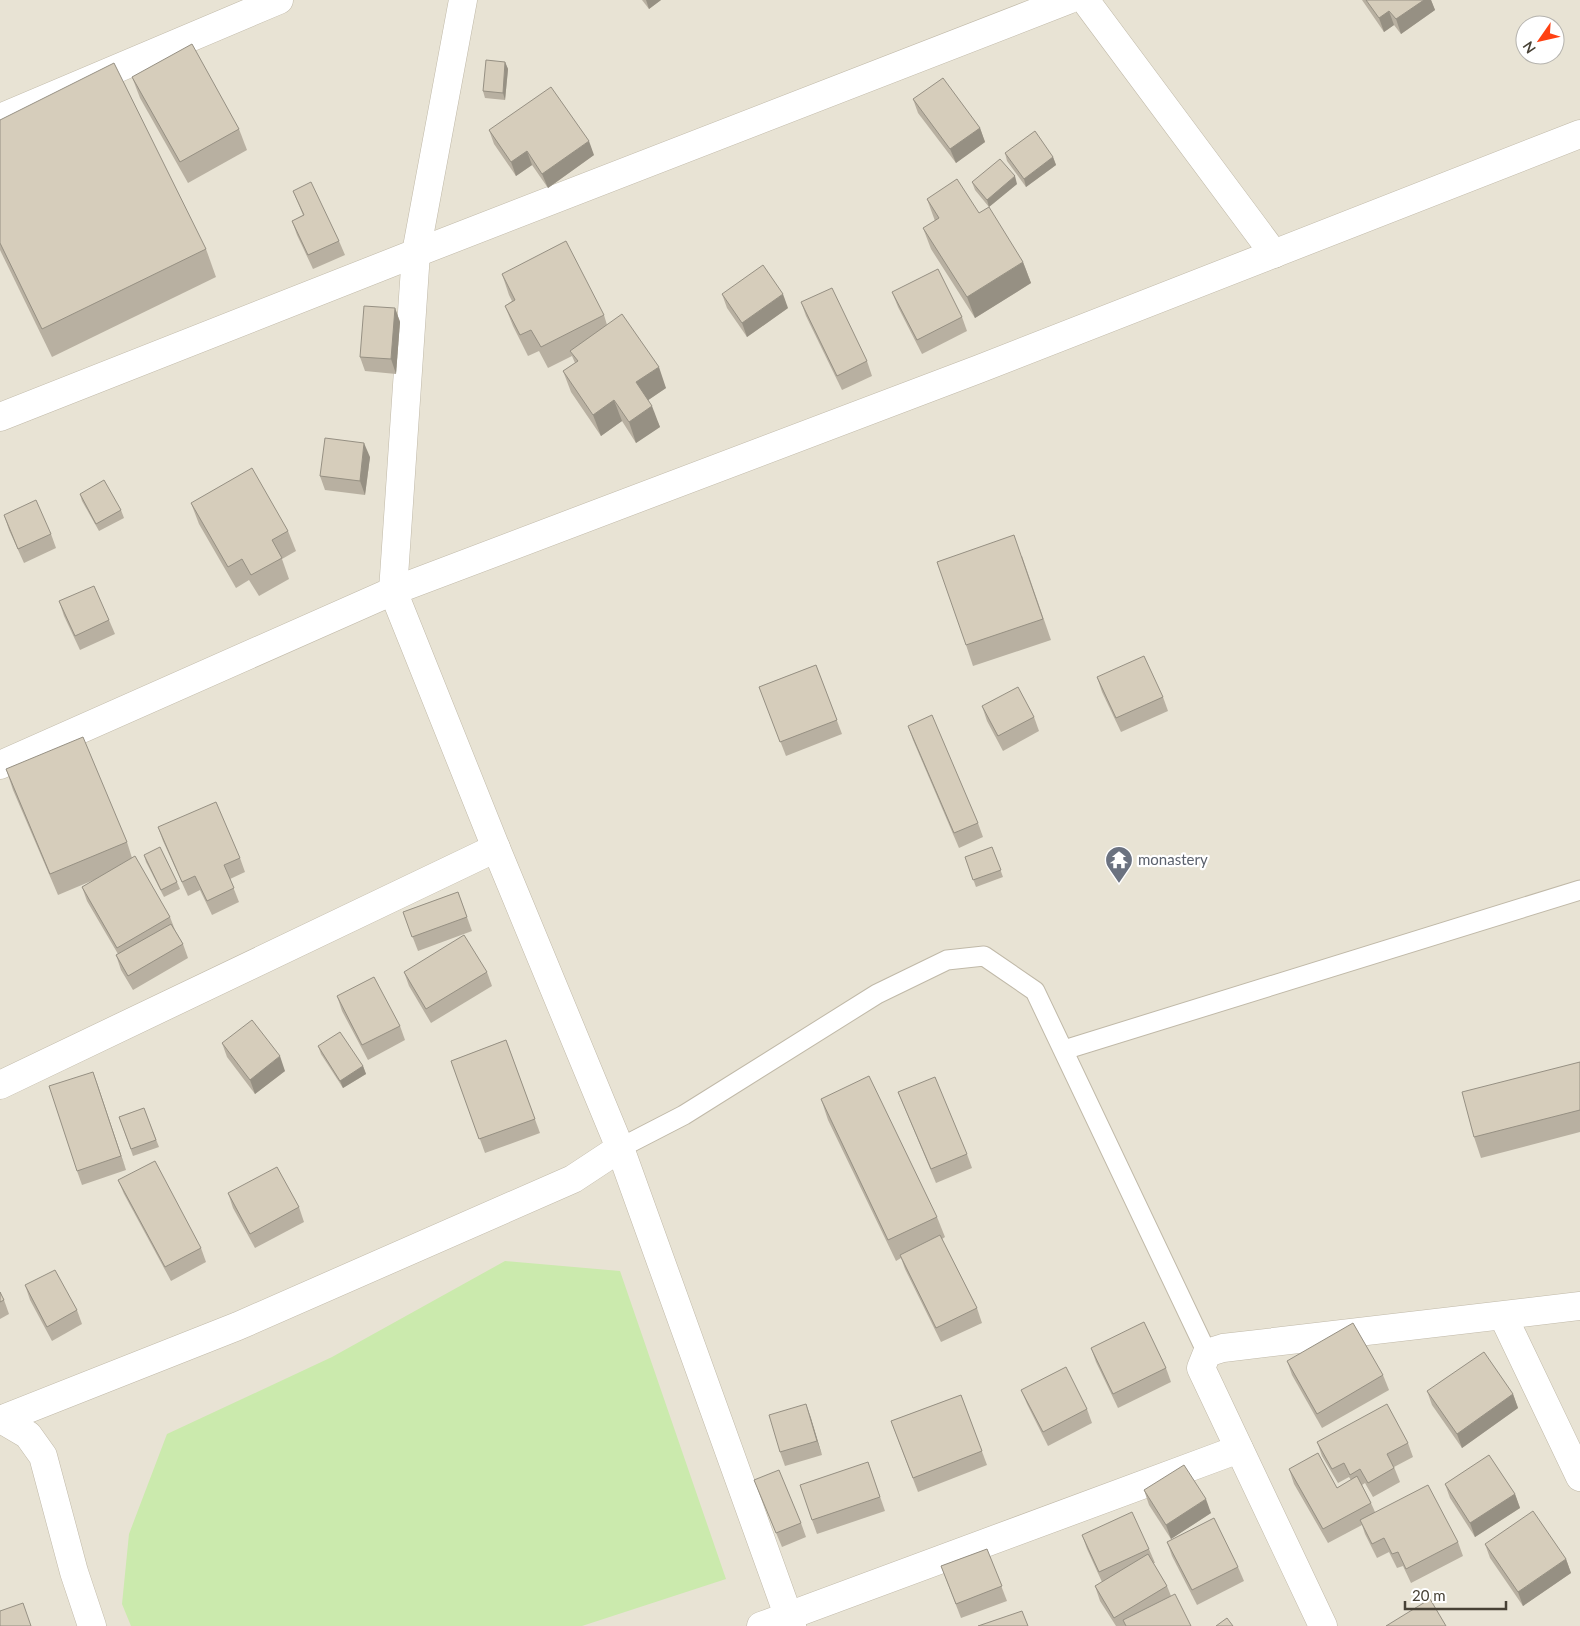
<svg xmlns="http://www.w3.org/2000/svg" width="1580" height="1626" viewBox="0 0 1580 1626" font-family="Lato,sans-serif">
<rect width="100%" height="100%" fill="#f4f0e6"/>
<path fill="#e8e3d4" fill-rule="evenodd" d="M0,0H1580V1626H0ZM1525,25H1555V55H1525Z"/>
<path fill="#cbeaad" d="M505,1261L620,1271L726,1579L582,1626H131L122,1604L129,1534L167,1434L332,1357Z"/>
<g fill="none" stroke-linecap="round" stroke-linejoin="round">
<defs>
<g id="service">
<path d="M1064,1050L1580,890"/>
<path d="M620,1148L684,1115L877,994L947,960L984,956L1035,991L1207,1353"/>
</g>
<g id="minor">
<path d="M1085,0L1274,254"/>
<path d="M0,118L279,0"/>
<path d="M0,417L416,253L1068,0"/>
<path d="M0,765L393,591L979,369L1580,134"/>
<path d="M0,1085L496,848"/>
<path d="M620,1148L792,1626"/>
<path d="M1503,1316L1580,1477"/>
<path d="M1,1419L28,1435L43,1456L74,1572L92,1626"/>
<path d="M0,1420L238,1326L573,1179L620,1148L496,848L393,591L416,253L463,0"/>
<path d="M761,1626L1239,1449"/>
<path d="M1323,1626L1201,1368L1207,1353L1223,1348L1580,1306"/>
</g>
</defs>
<use href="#service" stroke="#c0b9a8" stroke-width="21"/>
<use href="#minor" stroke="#c0b9a8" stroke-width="29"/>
<use href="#service" stroke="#fff" stroke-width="19"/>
<use href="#minor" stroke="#fff" stroke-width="28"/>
</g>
<g fill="#b8b0a1">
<path d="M642,0H661L649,9Z"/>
<path d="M1362,0H1431L1435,10L1401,34L1394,25L1384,32Z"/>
<path d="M505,62L508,69L505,100L485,98L483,91Z"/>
<path d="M132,77L239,129L247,150L188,183L140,98Z"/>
<path d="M913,99L980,128L985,142L956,163L918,113Z"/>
<path d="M0,120L206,249L216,277L52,357L0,250Z"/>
<path d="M489,130L594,155L548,188L532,165L516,176L494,144Z"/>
<path d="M1005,153L1053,157L1056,165L1026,187L1007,161Z"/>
<path d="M972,182L1017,184L989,207L975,190Z"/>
<path d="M293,191L339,241L345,255L313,269L297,235L292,221L303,215Z"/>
<path d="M927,199L979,213L1023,262L1031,283L975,318L931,249L923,228L935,221Z"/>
<path d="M502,274L604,315L607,325L666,388L648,400L660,427L636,443L622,421L601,436L571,392L563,371L575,363L572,356L548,368L539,351L528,356L513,326L505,306L512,301L509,295Z"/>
<path d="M892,292L962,317L967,331L922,354L898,307Z"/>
<path d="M722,294L788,308L747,337L727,308Z"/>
<path d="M801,302L867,361L872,376L842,390L806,316Z"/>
<path d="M395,308L400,322L396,374L365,371L360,357Z"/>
<path d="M370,457L365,495L325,490L320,476Z"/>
<path d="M80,494L121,510L124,518L99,531L82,501Z"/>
<path d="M191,503L288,531L296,551L282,559L289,579L259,596L249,580L236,588L199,524Z"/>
<path d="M4,515L51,534L56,548L24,563L9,530Z"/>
<path d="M1022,556L1051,640L973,666L966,645Z"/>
<path d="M59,601L109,620L115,634L80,650L64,616Z"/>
<path d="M816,665L842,734L786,756L759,687Z"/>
<path d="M1097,677L1163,697L1168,711L1121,732L1102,692Z"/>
<path d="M982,706L1034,717L1039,731L1003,751L987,721Z"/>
<path d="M908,726L978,823L983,837L959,848L913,740Z"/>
<path d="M6,769L127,842L132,858L170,917L175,930L183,944L188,958L133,990L121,970L116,955L118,954L87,901L82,887L96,879L58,895L13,790Z"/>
<path d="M158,827L240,858L245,872L230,879L239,902L212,915L200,890L188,896L163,841Z"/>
<path d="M992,847L1003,877L976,887L965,857Z"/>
<path d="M144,855L177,882L180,889L164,897L146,862Z"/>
<path d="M458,892L472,931L418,951L403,912Z"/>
<path d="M404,972H487L492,986L431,1023L409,986Z"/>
<path d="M337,996L400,1026L405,1040L368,1060L342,1011Z"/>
<path d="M506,1040L540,1133L485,1153L451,1061Z"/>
<path d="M222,1043L285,1071L255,1094L227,1057Z"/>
<path d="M318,1046L363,1066L366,1074L343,1088L321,1054Z"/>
<path d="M1580,1062V1132L1481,1158L1474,1137Z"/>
<path d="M93,1072L126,1170L82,1185L77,1171Z"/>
<path d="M898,1092L967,1154L972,1168L936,1183Z"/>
<path d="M821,1099L937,1217L945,1237L942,1239L977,1308L982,1323L941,1342L905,1269L901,1258L896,1261L828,1120Z"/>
<path d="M144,1108L159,1147L133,1156L119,1117Z"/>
<path d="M118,1180L201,1248L206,1262L171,1281L124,1194Z"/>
<path d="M228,1193L299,1207L304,1222L255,1248L233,1208Z"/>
<path d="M25,1285L77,1310L82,1324L52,1341L30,1300Z"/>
<path d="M0,1292L4,1300L9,1314L0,1319Z"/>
<path d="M1091,1348L1166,1368L1171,1382L1118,1408L1096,1362Z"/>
<path d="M1287,1361L1383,1375L1389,1390L1322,1428L1292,1375Z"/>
<path d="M1021,1390L1087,1409L1092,1423L1048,1446L1027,1404Z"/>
<path d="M1427,1391L1513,1394L1518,1408L1462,1448L1432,1405Z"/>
<path d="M961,1395L987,1465L918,1492L891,1421Z"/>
<path d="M806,1404L822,1455L785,1466L780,1452Z"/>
<path d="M1317,1442L1408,1443L1413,1457L1394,1467L1400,1482L1373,1497L1365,1483L1362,1485L1371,1503L1375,1512L1458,1542L1463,1556L1411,1583L1403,1566L1397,1568L1389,1552L1377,1558L1365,1534L1362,1525L1328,1543L1294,1484L1289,1469L1337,1488L1351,1480L1349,1477L1338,1483L1322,1456Z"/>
<path d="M868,1462L885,1511L817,1534L812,1520Z"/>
<path d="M754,1480L801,1523L806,1537L782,1547Z"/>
<path d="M1445,1484L1515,1494L1520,1508L1475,1537L1450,1498Z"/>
<path d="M1144,1490L1211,1513L1171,1539L1149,1505Z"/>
<path d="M1082,1535L1149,1549L1155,1563H1153L1167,1586L1171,1596L1191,1626H1116L1100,1601L1095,1586L1102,1582L1087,1549Z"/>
<path d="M1167,1542L1238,1567L1244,1581L1197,1605L1172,1556Z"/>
<path d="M1485,1544L1566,1559L1571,1573L1523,1606L1490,1558Z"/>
<path d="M987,1549L1007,1601L961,1618L941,1566Z"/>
</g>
<g fill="#969083">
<path d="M646,0H661L649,9Z"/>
<path d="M1424,0H1431L1435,10L1401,34L1396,19Z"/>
<path d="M1389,11L1394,25L1384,32L1379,18Z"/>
<path d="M505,62L508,69L505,100L503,93Z"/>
<path d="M980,128L985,142L956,163L950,149Z"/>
<path d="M589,141L594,155L548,188L542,174Z"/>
<path d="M527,151L532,165L516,176L511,162Z"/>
<path d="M1053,157L1056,165L1026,187L1024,179Z"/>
<path d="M1015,176L1017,184L989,207L987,200Z"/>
<path d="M1023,262L1031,283L975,318L967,297Z"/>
<path d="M783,294L788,308L747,337L742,323Z"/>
<path d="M395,308L400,322L396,374L391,359Z"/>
<path d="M659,367L666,388L644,403L636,382Z"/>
<path d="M614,400L622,421L601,436L593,415Z"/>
<path d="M652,406L660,427L636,443L629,422Z"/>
<path d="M364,443L370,457L365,495L360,481Z"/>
<path d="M280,1056L285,1071L255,1094L250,1080Z"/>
<path d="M363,1066L366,1074L343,1088L340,1081Z"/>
<path d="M93,1072L98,1086L126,1170L121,1156Z"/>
<path d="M1513,1394L1518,1408L1462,1448L1457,1434Z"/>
<path d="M806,1404L811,1418L822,1455L817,1441Z"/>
<path d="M1515,1494L1520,1508L1475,1537L1470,1523Z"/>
<path d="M1206,1499L1211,1513L1171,1539L1166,1525Z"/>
<path d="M1566,1559L1571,1573L1523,1606L1518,1592Z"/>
</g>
<g fill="#d6cdbb" stroke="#969083">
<path d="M1366,0H1424L1396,19L1389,11L1379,18Z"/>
<path d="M192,44L239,129L180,162L132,77Z"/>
<path d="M486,60L505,62L503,93L483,91Z"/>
<path d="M114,63L206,249L42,329L0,243V120Z"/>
<path d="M943,78L980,128L950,149L913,99Z"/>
<path d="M551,87L589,141L542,174L527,151L511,162L489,130Z"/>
<path d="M1035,131L1053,157L1024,179L1005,153Z"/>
<path d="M1000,159L1015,176L987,200L972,182Z"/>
<path d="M957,179L979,213L989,207L1023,262L967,297L923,228L939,218L927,199Z"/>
<path d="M311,182L339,241L308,255L292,221L304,215L293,191Z"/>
<path d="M566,241L604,315L541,347L531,330L520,335L505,306L515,300L502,274Z"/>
<path d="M763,265L783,294L742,323L722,294Z"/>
<path d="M938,269L962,317L917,340L892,292Z"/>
<path d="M832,288L867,361L837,376L801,302Z"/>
<path d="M364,306L395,308L391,359L360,357Z"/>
<path d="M622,314L659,367L636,382L652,406L629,422L614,400L593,415L563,371L578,361L570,351Z"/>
<path d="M325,438L364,443L360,481L320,476Z"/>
<path d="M252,468L288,531L272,540L282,558L251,575L242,559L228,567L191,503Z"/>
<path d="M104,480L121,510L96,524L80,494Z"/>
<path d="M36,500L51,534L18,549L4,515Z"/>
<path d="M1014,535L1043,619L966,645L937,562Z"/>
<path d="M94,586L109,620L75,636L59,601Z"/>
<path d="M1144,656L1163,697L1116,718L1097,677Z"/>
<path d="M816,665L837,720L780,742L759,687Z"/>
<path d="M1018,687L1034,717L998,736L982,706Z"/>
<path d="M932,715L978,823L954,833L908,726Z"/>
<path d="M83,737L127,842L50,874L6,769Z"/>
<path d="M216,802L240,858L224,865L234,888L207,901L195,876L182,882L158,827Z"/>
<path d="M160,847L177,882L161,890L144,855Z"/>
<path d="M992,847L1001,870L973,880L965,857Z"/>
<path d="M135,856L170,917L117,948L82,887Z"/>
<path d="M458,892L467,917L412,937L403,912Z"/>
<path d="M171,924L183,944L128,976L116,955Z"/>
<path d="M464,935L487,972L426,1009L404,972Z"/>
<path d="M374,977L400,1026L362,1045L337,996Z"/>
<path d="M252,1020L280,1056L250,1080L222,1043Z"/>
<path d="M340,1032L363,1066L340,1081L318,1046Z"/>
<path d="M506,1040L535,1119L479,1139L451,1061Z"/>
<path d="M1580,1062V1110L1474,1137L1462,1092Z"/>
<path d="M93,1072L121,1156L77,1171L49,1086Z"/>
<path d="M869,1076L937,1217L888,1240L821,1099Z"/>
<path d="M935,1077L967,1154L931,1169L898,1092Z"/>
<path d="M144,1108L156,1140L131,1149L119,1117Z"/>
<path d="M155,1161L201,1248L165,1267L118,1180Z"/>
<path d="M277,1167L299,1207L250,1234L228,1193Z"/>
<path d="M940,1235L977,1308L936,1328L900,1255Z"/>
<path d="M55,1270L77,1310L47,1327L25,1285Z"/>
<path d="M0,1292L4,1300L0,1302Z"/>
<path d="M1144,1322L1166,1368L1113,1394L1091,1348Z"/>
<path d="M1353,1323L1383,1375L1317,1414L1287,1361Z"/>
<path d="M1484,1352L1513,1394L1457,1434L1427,1391Z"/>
<path d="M1066,1367L1087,1409L1043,1432L1021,1390Z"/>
<path d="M961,1395L982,1451L913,1478L891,1421Z"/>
<path d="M806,1404L817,1441L780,1452L769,1415Z"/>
<path d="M1387,1404L1408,1443L1387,1454L1394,1468L1368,1483L1360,1469L1350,1475L1344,1463L1332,1469L1317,1442Z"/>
<path d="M1318,1453L1337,1488L1357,1476L1371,1503L1323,1529L1289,1469Z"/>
<path d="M1489,1455L1515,1494L1470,1523L1445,1484Z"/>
<path d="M868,1462L880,1497L812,1520L800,1485Z"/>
<path d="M1184,1465L1206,1499L1166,1525L1144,1490Z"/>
<path d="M779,1470L801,1523L776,1533L754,1480Z"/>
<path d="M1428,1485L1458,1542L1406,1569L1398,1552L1392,1554L1384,1538L1372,1544L1360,1520Z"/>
<path d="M1533,1511L1566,1559L1518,1592L1485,1544Z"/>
<path d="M1132,1512L1149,1549L1099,1572L1082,1535Z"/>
<path d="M1214,1518L1238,1567L1192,1590L1167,1542Z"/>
<path d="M987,1549L1002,1586L956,1604L941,1566Z"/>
<path d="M1148,1554L1167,1586L1114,1618L1095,1586Z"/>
<path d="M1175,1594L1191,1626H1126L1123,1620Z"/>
<path d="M1430,1599L1446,1626H1386Z"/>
<path d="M23,1603L31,1626H0V1611Z"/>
<path d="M1022,1611L1028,1626H978Z"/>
<path d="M1227,1618L1233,1626H1216Z"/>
</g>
<defs>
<symbol id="temple-pin" viewBox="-11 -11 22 30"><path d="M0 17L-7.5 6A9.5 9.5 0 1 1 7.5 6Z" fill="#6b7280" stroke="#fff"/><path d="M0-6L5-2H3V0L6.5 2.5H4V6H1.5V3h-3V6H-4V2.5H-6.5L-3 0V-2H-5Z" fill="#fff"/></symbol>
</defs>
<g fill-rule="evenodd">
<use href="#temple-pin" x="1103" y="844" width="32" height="43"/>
</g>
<g text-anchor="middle" stroke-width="4.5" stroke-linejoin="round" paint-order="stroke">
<g font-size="15" fill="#5b616d" stroke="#fff" text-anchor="start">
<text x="1138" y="865">monastery</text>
</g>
</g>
<g transform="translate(1540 40) rotate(236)"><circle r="24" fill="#ffffff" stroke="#b5b3ae"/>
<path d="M0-4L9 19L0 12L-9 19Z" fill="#ff4112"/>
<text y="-8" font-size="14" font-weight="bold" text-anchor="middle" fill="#474135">N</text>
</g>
<path d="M1405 1601v8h101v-8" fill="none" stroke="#474135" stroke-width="2.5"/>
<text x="1412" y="1601" font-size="15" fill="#474135" stroke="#ffffff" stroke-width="4" paint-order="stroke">20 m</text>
</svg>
